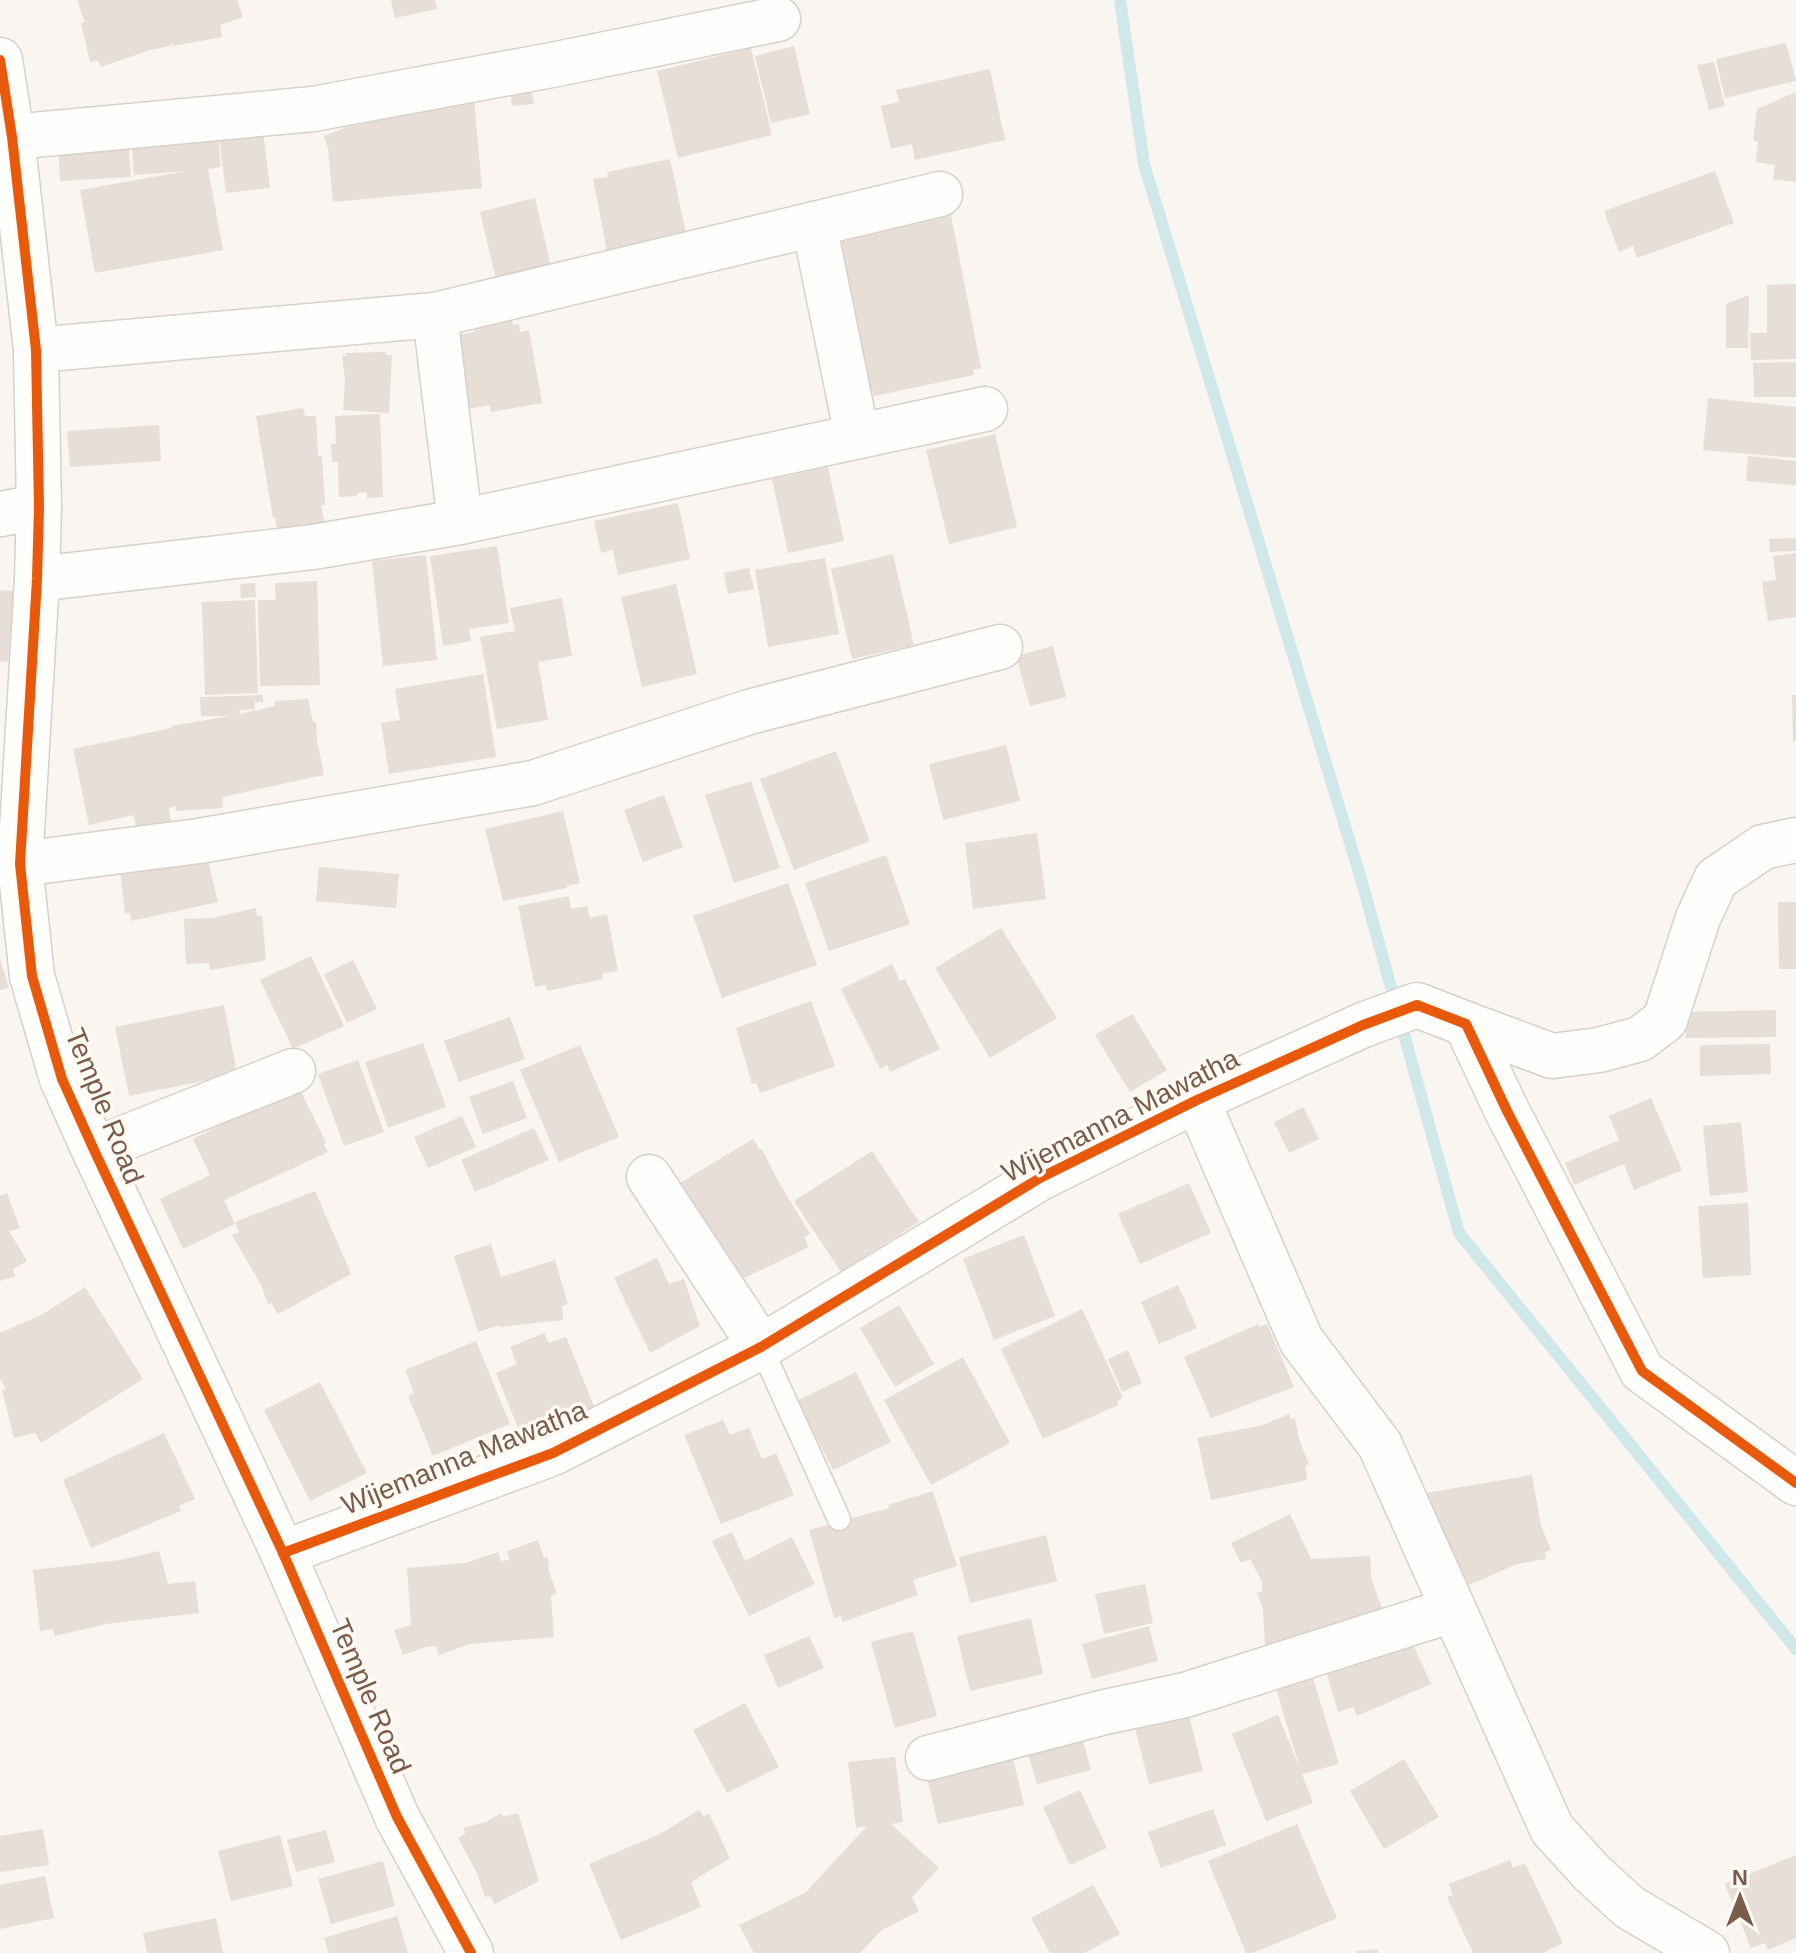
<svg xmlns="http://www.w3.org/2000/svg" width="1796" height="1953" viewBox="0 0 1796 1953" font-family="Arial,sans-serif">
<rect width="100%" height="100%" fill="#f9f5f0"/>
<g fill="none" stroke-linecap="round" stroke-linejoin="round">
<path stroke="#d0e8ea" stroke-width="12" d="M1120,0L1144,164L1361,879L1459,1233L1796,1649"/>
</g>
<g fill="#e6ded7">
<path d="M77,0H237L243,17L220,25L222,37L173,46L172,42L170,46L150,50L101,67L98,61L90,62L81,23L85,22Z"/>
<path d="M391,0H435L437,9L395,18Z"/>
<path d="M1786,43L1796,81L1725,98L1716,59Z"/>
<path d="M794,46L810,114L771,123L755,56Z"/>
<path d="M751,48L772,135L678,158L657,71Z"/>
<path d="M1714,62L1725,106L1709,110L1697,65Z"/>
<path d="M990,69L1005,140L915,160L912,144L891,149L881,106L899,102L896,90Z"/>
<path d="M531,86L534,104L512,106L510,88Z"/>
<path d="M1796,92V182L1773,179L1775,165L1756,162L1758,142L1753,140L1757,109Z"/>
<path d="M474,100L482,188L333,202L328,148L324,136L345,128L344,114Z"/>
<path d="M217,127L221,167L208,169L223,250L95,273L80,190L186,171L134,175L131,134Z"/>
<path d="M263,131L270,188L226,193L219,137Z"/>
<path d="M128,139L131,177L60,181L58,143Z"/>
<path d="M670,159L686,233L669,236L670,240L607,251L593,179L608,177L607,172Z"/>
<path d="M1715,171L1734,223L1637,258L1633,246L1619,252L1604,211Z"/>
<path d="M535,198L551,266L496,279L480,212Z"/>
<path d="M941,214L942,217L951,215L981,368L973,370L974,375L874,396L872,389L860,392L830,239Z"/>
<path d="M1796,284V359L1751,360L1750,333H1767V285Z"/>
<path d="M1749,295L1748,348H1726V304Z"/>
<path d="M511,312L513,325L519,324L520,332L529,330L542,403L491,412L490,405L458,411L445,337L475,332L472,319Z"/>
<path d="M386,352V355H392L389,413L343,410L345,381L342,356H346V353Z"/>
<path d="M1796,362V397H1754L1753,363Z"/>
<path d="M1708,398L1796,407V458L1703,450Z"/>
<path d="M303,408L305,416H316L318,456H322L325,505H321L326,531L279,539L275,518H273L256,416Z"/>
<path d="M380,414L383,497L367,498V492L357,493V496L339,497L338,462H332L331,444H336L335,416Z"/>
<path d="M159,425L161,461L70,467L67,431Z"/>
<path d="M995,434L1017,527L949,544L926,450Z"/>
<path d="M1748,456L1796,461V485L1746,481Z"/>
<path d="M828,467L844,541L788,553L772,479Z"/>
<path d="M678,503L690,559L618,575L613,550L601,553L594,521Z"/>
<path d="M1796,538V551L1770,552L1769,539Z"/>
<path d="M497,546L509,623L469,629L471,641L443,646L430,556Z"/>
<path d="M1796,553V617L1768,621L1762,582L1776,580L1773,556Z"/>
<path d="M893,554L914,645L852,659L831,569Z"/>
<path d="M426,555L437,660L383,666L372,561Z"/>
<path d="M825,558L839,634L768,647L755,570Z"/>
<path d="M749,568L754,589L728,594L724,573Z"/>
<path d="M317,581L320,685L260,686L258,600H276L275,583Z"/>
<path d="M255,583L256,597L241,598L240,584Z"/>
<path d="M676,584L697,674L642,687L621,597Z"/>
<path d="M0,590L18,592L8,662L0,661Z"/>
<path d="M562,598L572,656L538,662L548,720L497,729L480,637L515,631L510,608Z"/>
<path d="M255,600L258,693L205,695L202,602Z"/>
<path d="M1053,646L1066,697L1030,706L1016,656Z"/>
<path d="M483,674L496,757L389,774L381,723L400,720L395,689Z"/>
<path d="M263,695V702H255V709L239,710L240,714L275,706V701L308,699L313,722H316L317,740L324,775L222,797L223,808L176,811V806L169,808L172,829L137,835L134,815L89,825L73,749L171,728V726L230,716H201L200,697Z"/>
<path d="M1792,695H1796V741H1793Z"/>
<path d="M1006,745L1020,801L943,820L929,764Z"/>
<path d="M836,751L870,841L794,870L760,779Z"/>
<path d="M751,781L780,868L734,883L705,795Z"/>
<path d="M664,795L683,847L643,862L624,810Z"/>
<path d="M563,811L580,883L567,886V888L503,901L485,829Z"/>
<path d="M1037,833L1046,899L973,909L965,843Z"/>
<path d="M206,852L218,902L131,921L130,913L125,914L120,869Z"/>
<path d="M886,855L910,924L829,951L805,883Z"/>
<path d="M319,867L399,874L396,908L316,901Z"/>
<path d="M788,883L817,965L722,998L693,916Z"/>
<path d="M569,896L571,909L587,906L590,918L607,914L618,971L602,974L603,979L547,991L546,985L535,987L518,906Z"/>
<path d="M1778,902H1796V969H1779Z"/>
<path d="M256,908L257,916H262L266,958L263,961L210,970L209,963L186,964L184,919L212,918Z"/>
<path d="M1001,928L1057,1018L990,1058L935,968Z"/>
<path d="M311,956L344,1026L293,1049L260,980Z"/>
<path d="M0,959L9,988L0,990Z"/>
<path d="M353,960L377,1009L347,1023L324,974Z"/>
<path d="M892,964L900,981L905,979L940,1049L890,1072L887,1065L880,1069L841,989Z"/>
<path d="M811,1001L835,1066L760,1093L756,1083L752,1084L736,1028Z"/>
<path d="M224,1005L237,1074L129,1096L115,1027Z"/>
<path d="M1776,1010V1037L1686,1038L1685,1012Z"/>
<path d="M1132,1014L1167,1070L1130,1092L1095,1035Z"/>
<path d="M510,1017L525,1059L459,1082L444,1041Z"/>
<path d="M423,1043L446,1107L388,1128L365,1062Z"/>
<path d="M1770,1044L1771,1074L1700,1076V1045Z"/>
<path d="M580,1045L619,1137L559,1162L520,1070Z"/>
<path d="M358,1060L384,1132L344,1146L318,1074Z"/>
<path d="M513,1081L527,1118L483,1134L469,1097Z"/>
<path d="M298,1085L326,1143L324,1144L328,1152L224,1200L235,1224L183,1249L160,1199L210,1175L193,1139Z"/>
<path d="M1651,1098L1682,1170L1634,1190L1624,1164L1574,1185L1565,1163L1619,1140L1609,1116Z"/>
<path d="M1303,1107L1319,1139L1289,1153L1274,1122Z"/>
<path d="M462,1116L476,1147L428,1168L414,1137Z"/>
<path d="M1741,1122L1748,1192L1710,1196L1703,1126Z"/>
<path d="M534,1128L549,1160L475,1192L461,1160Z"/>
<path d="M753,1139L760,1150L762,1149L777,1179L810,1234L804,1237L809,1247L734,1283L670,1189Z"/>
<path d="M872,1151L919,1222L841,1272L794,1201Z"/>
<path d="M1189,1183L1211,1233L1140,1264L1118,1214Z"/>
<path d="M315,1191L351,1274L278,1314L271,1303L268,1304L261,1285L232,1235L239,1232L235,1222Z"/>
<path d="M7,1193L20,1228L9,1231L27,1261L13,1269L15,1276L0,1281V1196Z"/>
<path d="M1748,1203L1751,1275L1703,1278L1698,1206Z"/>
<path d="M1024,1235L1055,1316L994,1340L963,1259Z"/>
<path d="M491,1244L501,1277L555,1260L568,1304L562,1306L563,1320L500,1327V1325L478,1332L454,1256Z"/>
<path d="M657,1258L669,1284L684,1279L700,1326L650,1353L614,1278Z"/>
<path d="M1178,1285L1197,1328L1159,1344L1141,1302Z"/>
<path d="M85,1287L143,1379L41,1443L35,1433L14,1438L2,1390L6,1389L0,1379V1333L43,1314Z"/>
<path d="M899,1305L934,1364L895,1387L860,1328Z"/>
<path d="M1082,1309L1123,1398L1117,1401L1118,1405L1043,1439L1001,1349Z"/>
<path d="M1258,1324L1259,1327L1267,1324L1294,1387L1211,1418L1184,1357Z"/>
<path d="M544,1333L549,1343L566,1337L594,1406L521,1435L496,1373L517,1364L510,1347Z"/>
<path d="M476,1341L510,1424L433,1456L408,1396L414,1393L405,1370Z"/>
<path d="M1128,1350L1142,1383L1122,1392L1108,1359Z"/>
<path d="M963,1357L1010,1443L931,1485L884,1400Z"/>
<path d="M856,1372L891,1442L833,1470L797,1401Z"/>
<path d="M320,1382L367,1473L310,1501L264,1410Z"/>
<path d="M1289,1414L1291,1419L1295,1418L1299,1439L1309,1464L1305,1466L1307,1480L1211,1500L1197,1438L1263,1425Z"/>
<path d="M723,1420L730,1435L749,1428L762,1459L776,1453L794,1495L721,1524L684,1435Z"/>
<path d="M164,1433L195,1499L179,1506L181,1511L91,1548L63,1480Z"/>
<path d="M1532,1475L1541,1526L1551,1550L1545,1552L1546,1559L1517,1564L1467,1586L1441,1577L1426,1493Z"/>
<path d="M933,1491L957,1566L913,1580L918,1595L843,1622L841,1616L834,1618L809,1530L889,1508L888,1505Z"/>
<path d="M1290,1514L1311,1559L1370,1556L1371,1578L1384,1613L1275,1644L1265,1645L1263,1610L1257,1593L1262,1591V1582L1250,1559L1241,1563L1231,1543Z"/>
<path d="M732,1532L745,1561L792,1537L815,1584L749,1616L712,1541Z"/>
<path d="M1046,1535L1057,1581L970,1603L959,1557Z"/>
<path d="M538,1540L544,1558L548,1557L549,1572L557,1593L551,1596L554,1637L470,1644L439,1655L436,1646L426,1647L403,1655L394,1630L411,1625L407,1568L465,1563L498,1552L501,1561L510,1560L507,1551Z"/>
<path d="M159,1551L168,1584L195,1581L199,1613L106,1624L55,1636L53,1629L40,1631L33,1570L120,1560Z"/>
<path d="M1145,1584L1153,1623L1104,1634L1095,1594Z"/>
<path d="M1031,1618L1043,1674L970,1691L957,1636Z"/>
<path d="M1149,1626L1158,1661L1092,1679L1082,1644Z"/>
<path d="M913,1631L937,1716L895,1728L871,1642Z"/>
<path d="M809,1636L824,1668L778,1688L764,1655Z"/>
<path d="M1412,1642L1431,1684L1357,1716L1353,1707L1338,1712L1324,1664Z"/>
<path d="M1311,1671L1339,1764L1302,1774L1313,1803L1266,1821L1232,1734L1278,1715L1300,1769L1274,1682Z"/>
<path d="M745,1703L779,1767L727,1793L693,1730Z"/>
<path d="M1186,1703L1203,1771L1149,1784L1132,1716Z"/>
<path d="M1080,1729L1091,1770L1037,1784L1025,1744Z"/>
<path d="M1011,1749L1024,1805L938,1824L925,1768Z"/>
<path d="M895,1757L903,1822L891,1824L939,1868L912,1897L919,1911L882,1930L860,1953H754L739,1925L806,1892L867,1826L856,1828L848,1762Z"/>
<path d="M1404,1759L1439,1817L1384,1849L1350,1791Z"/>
<path d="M1080,1790L1107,1848L1070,1865L1043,1807Z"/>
<path d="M1213,1809L1226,1845L1161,1868L1148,1832Z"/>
<path d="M699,1810L703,1816L709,1814L730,1858L691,1882L701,1907L621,1940L589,1864L662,1833Z"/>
<path d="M501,1813L503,1817L518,1813L539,1881L495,1904L490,1896L485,1897L477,1873L458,1838L465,1834L464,1828L486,1822Z"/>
<path d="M1297,1824L1337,1918L1253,1953H1246L1208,1861Z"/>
<path d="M43,1829L49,1865L0,1872V1836Z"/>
<path d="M326,1830L335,1862L296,1872L287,1840Z"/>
<path d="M280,1835L293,1886L231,1901L218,1851Z"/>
<path d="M1796,1855V1938L1768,1950L1765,1943L1751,1948L1725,1884Z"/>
<path d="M1510,1860L1513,1868L1525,1863L1563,1943L1542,1953H1473L1447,1897L1453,1895L1449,1884Z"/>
<path d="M383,1861L395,1906L331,1924L318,1879Z"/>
<path d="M45,1876L54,1918L0,1929V1885Z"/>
<path d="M1093,1885L1120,1934L1084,1953H1050L1031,1918Z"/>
<path d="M397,1916L408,1953H329L324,1938Z"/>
<path d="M216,1918L223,1953H147L143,1933Z"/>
<path d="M1378,1949V1953H1357V1951Z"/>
</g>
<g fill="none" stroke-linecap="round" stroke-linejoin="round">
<defs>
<path id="lane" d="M761,1347L839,1519"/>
<g id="street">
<path d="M0,60L12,137L36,350L39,507L37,579L20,864L32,976L62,1079L94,1150L283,1553L397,1817L471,1953"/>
<path d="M12,137L313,109L557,64L778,19"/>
<path d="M814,224L857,436"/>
<path d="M435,315L460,522"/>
<path d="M36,350L435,315L940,194"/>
<path d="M0,514L39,507"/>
<path d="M37,579L313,547L460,522L985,409"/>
<path d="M20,864L199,841L533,783L749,712L1000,647"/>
<path d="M1466,1024L1552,1056L1599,1050L1640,1039L1665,1020L1698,918L1716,879L1763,847L1796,840"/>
<path d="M1197,1100L1301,1340L1380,1445L1552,1829L1591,1872L1629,1907L1707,1953"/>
<path d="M94,1150L293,1071"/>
<path d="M649,1177L761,1347"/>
<path d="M283,1553L553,1453L761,1347L1040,1178L1197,1100L1363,1025L1417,1005L1466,1024L1507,1111L1642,1371L1796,1483"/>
<path d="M928,1758L1105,1712L1185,1695L1452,1610"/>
</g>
</defs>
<use href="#lane" stroke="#d7d1cb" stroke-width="25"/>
<use href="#street" stroke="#d7d1cb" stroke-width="47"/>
<use href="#lane" stroke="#fefefd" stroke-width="22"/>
<use href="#street" stroke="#fefefd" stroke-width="44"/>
<defs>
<g id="cycleway">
<path d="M0,60L12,137L36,350L39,507L37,579L20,864L32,976L62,1079L94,1150L283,1553L397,1817L471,1953"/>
<path d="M283,1553L553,1453L761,1347L1040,1178L1197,1100L1363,1025L1417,1005L1466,1024L1507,1111L1642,1371L1796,1483"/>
</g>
</defs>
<use href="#cycleway" stroke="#fffaf3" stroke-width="15"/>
<use href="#cycleway" stroke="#e8590c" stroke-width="10"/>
</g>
<g text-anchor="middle" stroke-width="7" stroke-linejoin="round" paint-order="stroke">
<g font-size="28" fill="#7a5c4d" stroke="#fffaf3">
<text transform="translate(105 1106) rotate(68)" y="10">Temple Road</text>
<text transform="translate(1120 1115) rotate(-27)" y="10">Wijemanna Mawatha</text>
<text transform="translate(464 1457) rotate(-22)" y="10">Wijemanna Mawatha</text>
<text transform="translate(371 1696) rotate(67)" y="10">Temple Road</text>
</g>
</g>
<g transform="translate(1740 1897)" stroke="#fffaf3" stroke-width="6" paint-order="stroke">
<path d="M0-6L14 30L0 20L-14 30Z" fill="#7a5c4d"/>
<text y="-12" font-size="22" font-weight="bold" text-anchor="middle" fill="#7a5c4d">N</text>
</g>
</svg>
